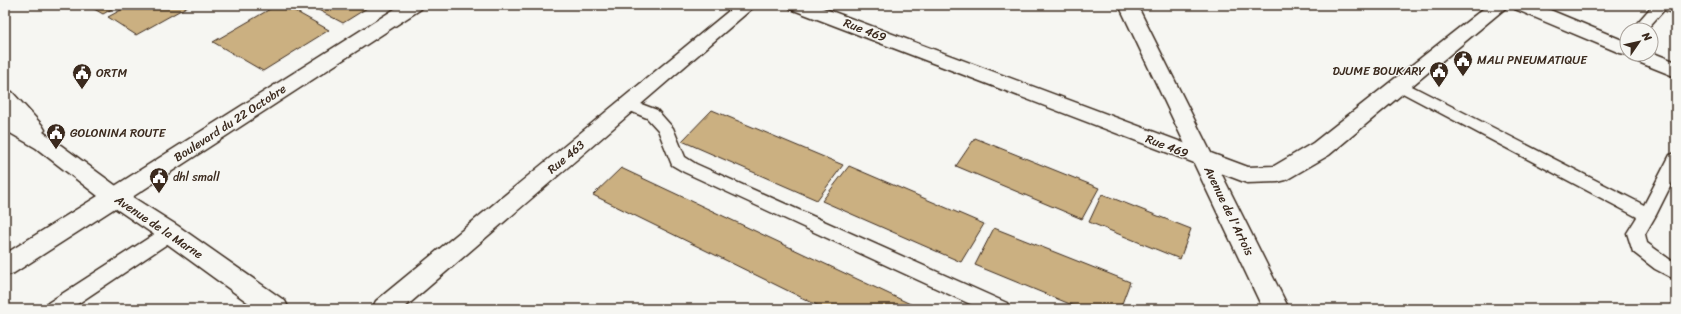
<svg xmlns="http://www.w3.org/2000/svg" width="1681" height="314" viewBox="0 0 1681 314" font-family="Sriracha,sans-serif">
<rect width="100%" height="100%" fill="#f6f6f2"/>
<filter id="ink" filterUnits="userSpaceOnUse"><feTurbulence type="fractalNoise" baseFrequency=".025" numOctaves="2"/><feDisplacementMap in="SourceGraphic" scale="8" xChannelSelector="R" yChannelSelector="G"/><feConvolveMatrix kernelMatrix="1 2 1 2 8 2 1 2 1" color-interpolation-filters="sRGB"/></filter>
<g filter="url(#ink)">
<g fill="#cbb081" stroke="#3b2a1e">
<path d="M87,5H119L103,14Z"/>
<path d="M130,5H190L136,35L108,17Z"/>
<path d="M277,5H284L329,30L263,71L213,42Z"/>
<path d="M309,5H372L343,23Z"/>
<path d="M712,110L843,165L817,200L682,141Z"/>
<path d="M975,138L1099,188L1082,219L956,166Z"/>
<path d="M849,166L984,224L961,262L822,201Z"/>
<path d="M621,168L921,309H825L593,195Z"/>
<path d="M1102,194L1191,229L1180,259L1089,222Z"/>
<path d="M994,228L1130,282L1120,309H1082L975,265Z"/>
</g>
<g fill="none" stroke-linecap="round" stroke-linejoin="round">
<defs>
<g id="lane">
<path d="M1653,5H1676V14L1664,10L1646,30H1631Z"/>
<path d="M1400,80L1644,205L1670,155L1676,153V175L1656,215L1645,234L1647,243L1676,264V280L1655,269L1633,252L1627,233L1637,217L1395,89L1393,85L1395,81Z"/>
<path d="M628,99L657,110L673,128L685,157L696,164L1007,303L1009,309H981L684,172L672,165L658,130L647,118L623,108L620,104L623,100Z"/>
<path d="M170,226L176,228L179,233L176,238L70,309H46L48,303L164,228Z"/>
</g>
<g id="street">
<path d="M401,5H423L421,9L123,203L115,206L107,203L104,197L107,191Z"/>
<path d="M736,5H756L403,309H372L376,301Z"/>
<path d="M1119,5H1137L1289,309H1263Z"/>
<path d="M1513,5H1538L1627,42V54H1651V52L1676,62V77L1631,59L1629,55L1620,53L1515,9Z"/>
</g>
<g id="secondary">
<path d="M789,5H815L1248,167L1274,166L1313,143L1488,5H1509L1329,155L1286,180L1278,182L1247,183L791,9Z"/>
<path d="M5,90L12,92L42,125L45,130L43,132L123,191L178,226L285,301L289,309H257L162,240L115,208L14,273L5,276V254L98,196L36,148L5,130V114L9,115L5,110Z"/>
</g>
</defs>
<use href="#lane" stroke="#3b2a1e" stroke-width="3"/>
<use href="#street" stroke="#3b2a1e" stroke-width="3"/>
<use href="#secondary" stroke="#3b2a1e" stroke-width="3"/>
<use href="#lane" fill="#f6f6f2" fill-rule="evenodd"/>
<use href="#street" fill="#f6f6f2" fill-rule="evenodd"/>
<use href="#secondary" fill="#f6f6f2" fill-rule="evenodd"/>
</g>
</g>
<defs>
<symbol id="civic-pin" viewBox="-11 -11 22 30"><path d="M0 17L-7.5 6A9.5 9.5 0 1 1 7.5 6Z" fill="#3b2a1e" stroke="#f6f6f2"/><path d="M-.6-6.5H3V-4.5H.6V-3L4-1V1h2V6H-6V1h2V-1L-.6-3ZM-1.2 2.5V6h2.4V2.5Z" fill="#fff"/></symbol>
</defs>
<g fill-rule="evenodd">
<use href="#civic-pin" x="1452" y="49" width="22" height="30"/>
<use href="#civic-pin" x="1428" y="60" width="22" height="30"/>
<use href="#civic-pin" x="71" y="62" width="22" height="30"/>
<use href="#civic-pin" x="45" y="122" width="22" height="30"/>
<use href="#civic-pin" x="148" y="166" width="22" height="30"/>
</g>
<g text-anchor="middle" stroke-width="3" stroke-linejoin="round" paint-order="stroke">
<g font-size="12" fill="#3b2a1e" stroke="#f6f6f2">
<text transform="translate(865 30) rotate(21)" y="4">Rue 469</text>
<text transform="translate(230 123) rotate(-33)" y="4">Boulevard du 22 Octobre</text>
<text transform="translate(1167 146) rotate(21)" y="4">Rue 469</text>
<text transform="translate(566 157) rotate(-40)" y="4">Rue 463</text>
<text transform="translate(1229 211) rotate(64)" y="4">Avenue de l'Artois</text>
<text transform="translate(159 227) rotate(34)" y="4">Avenue de la Marne</text>
</g>
<g font-size="12" fill="#3b2a1e" stroke="#f6f6f2" text-anchor="start">
<text x="1477" y="64">MALI PNEUMATIQUE</text>
<text x="1425" y="75" text-anchor="end">DJUME BOUKARY</text>
<text x="96" y="77">ORTM</text>
<text x="70" y="137">GOLONINA ROUTE</text>
<text x="173" y="181">dhl small</text>
</g>
</g>
<rect width="1681" height="314" fill="none" stroke="#f6f6f2" stroke-width="20"/>
<rect x="10" y="10" width="1661" height="294" fill="none" stroke="#3b2a1e" stroke-width="1.5" filter="url(#ink)"/>
<g transform="translate(1639 42) rotate(56)"><circle r="19" fill="#f6f6f2" stroke="#aba49d"/>
<path d="M0-3L7 15L0 10L-7 15Z" fill="#3b2a1e"/>
<text y="-6" font-size="11" font-weight="bold" text-anchor="middle" fill="#3b2a1e">N</text>
</g>
</svg>
